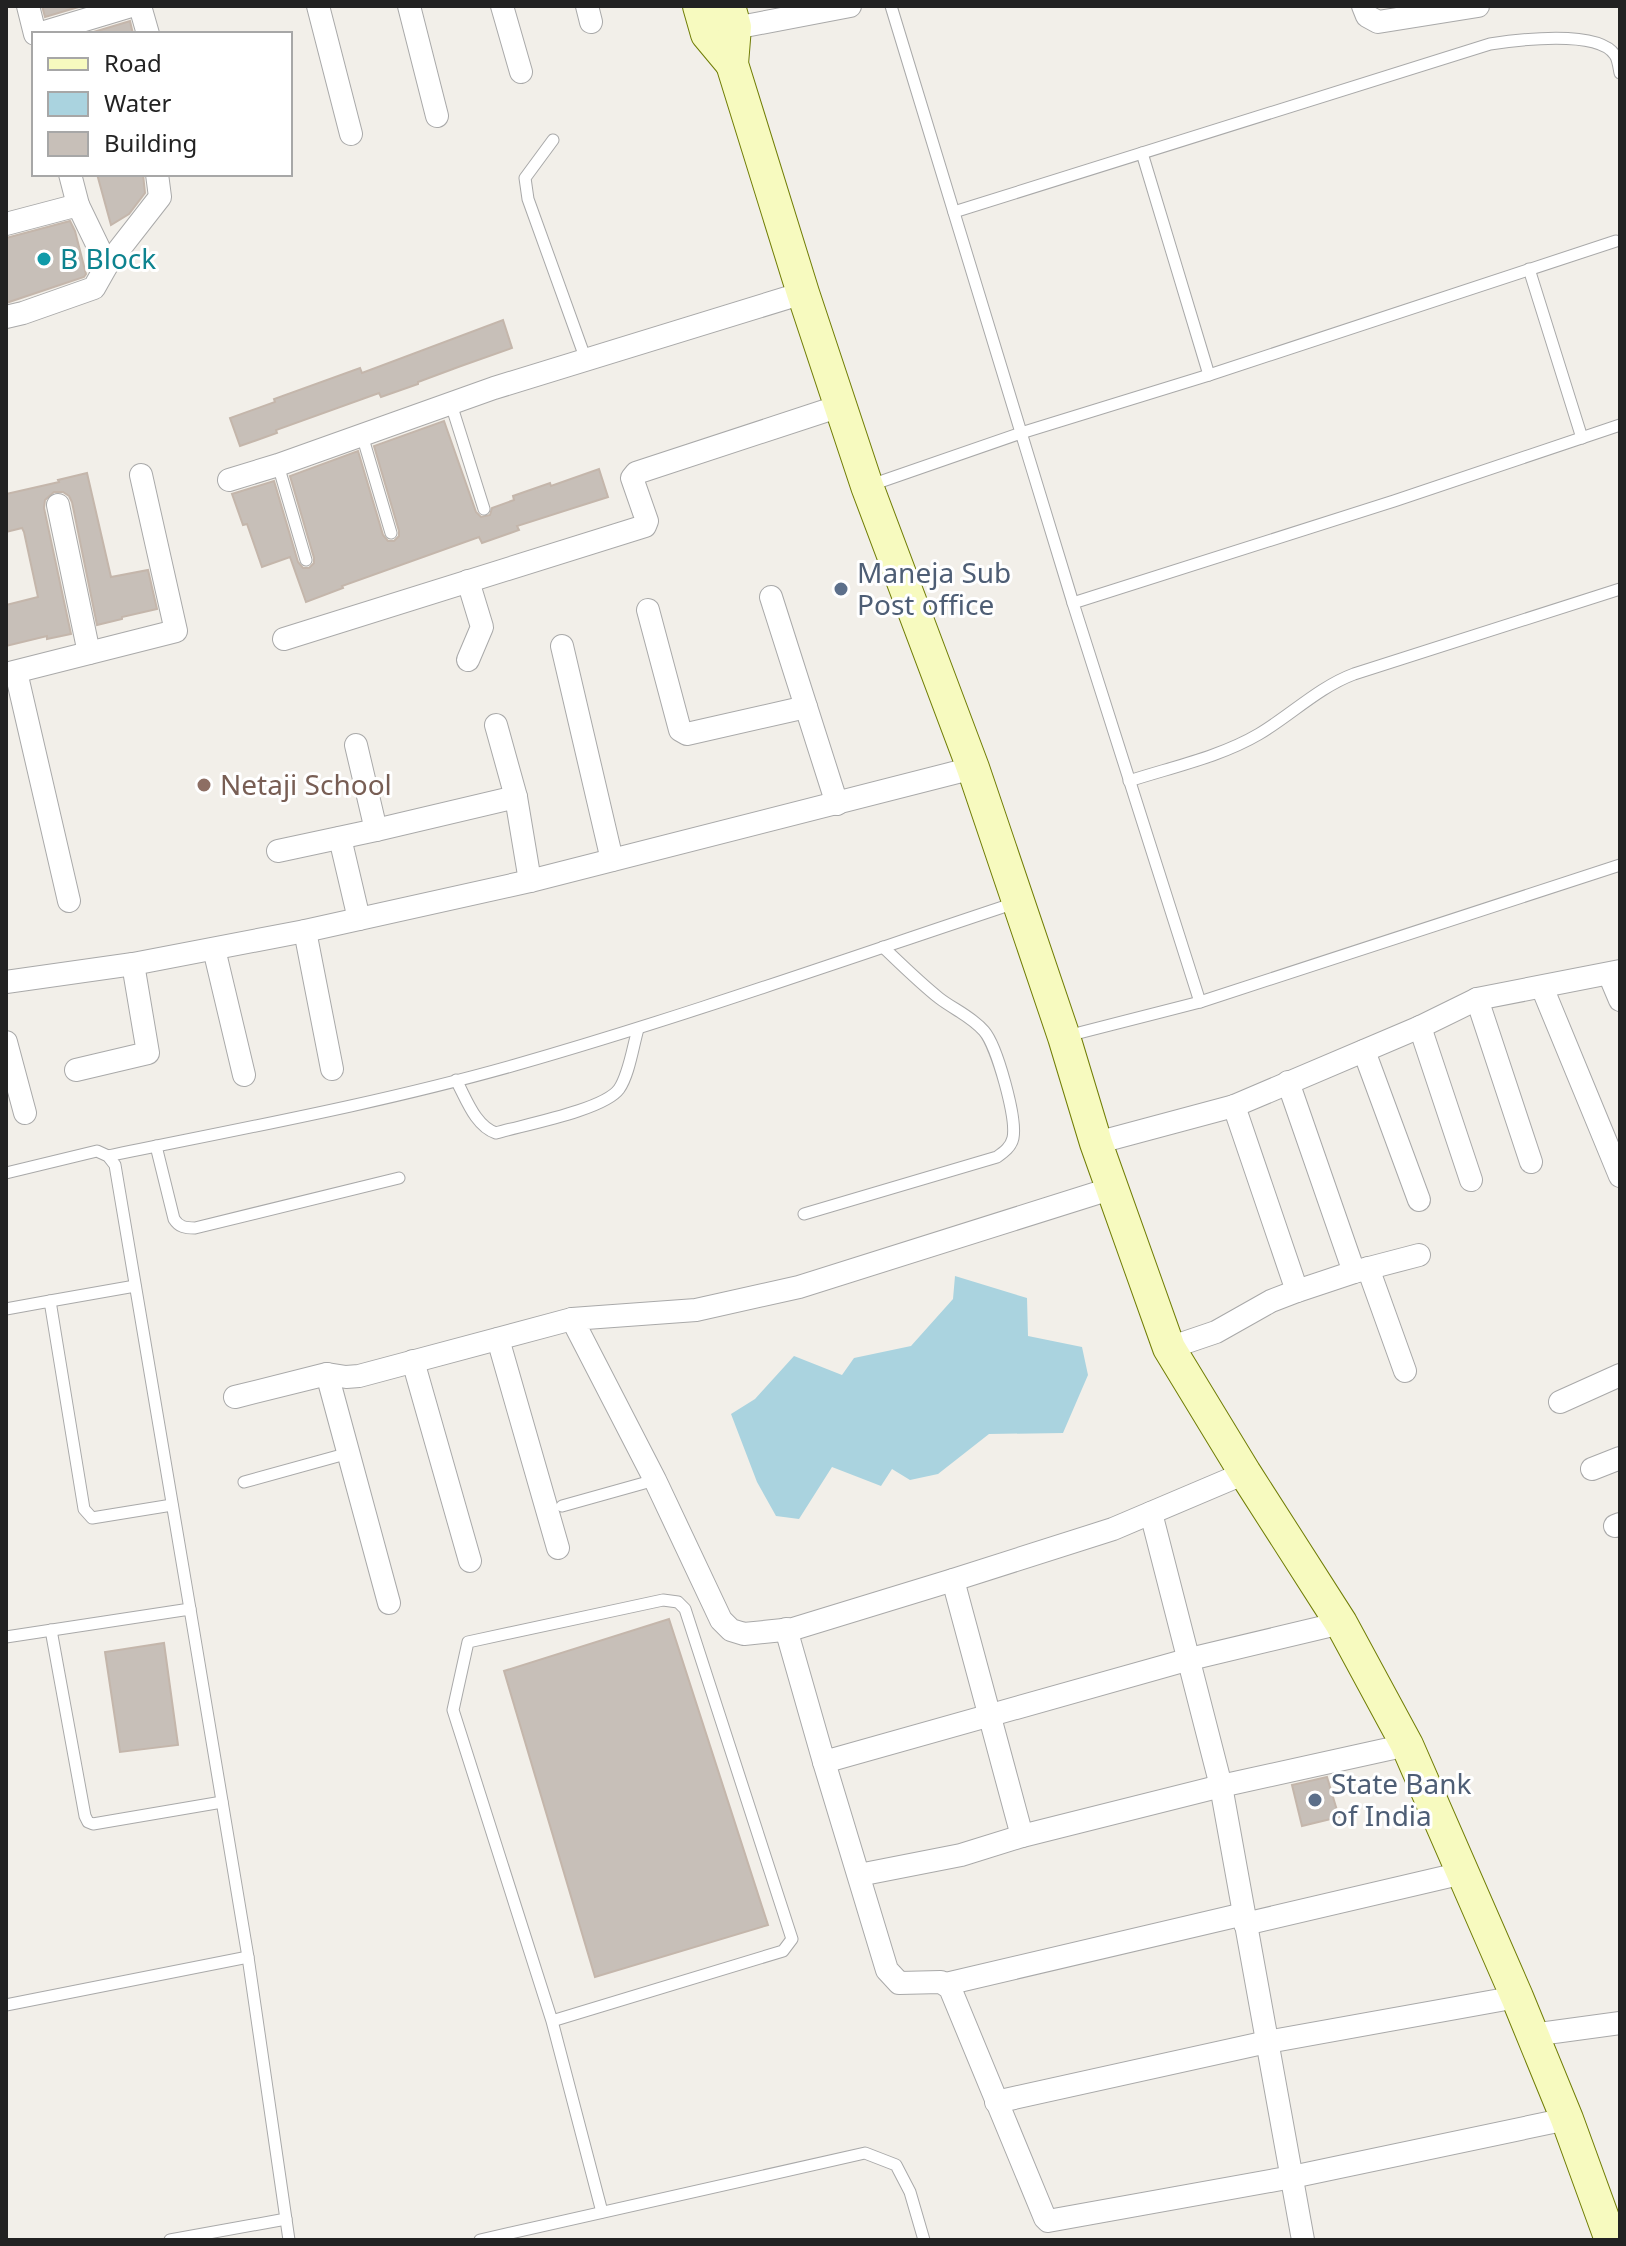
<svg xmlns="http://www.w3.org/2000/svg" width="1626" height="2246" viewBox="0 0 1626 2246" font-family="'Noto Sans',sans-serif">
<rect width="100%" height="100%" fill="#f2efe9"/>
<path fill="#aad3df" d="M955,1276L1027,1298L1028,1336L1082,1347L1088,1375L1063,1433L989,1434L938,1474L910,1480L892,1469L881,1486L832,1467L799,1519L776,1516L757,1482L731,1414L755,1399L794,1356L842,1375L854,1358L911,1346L953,1299Z"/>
<g fill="#c7bfb8" stroke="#c4b6ab" stroke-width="2">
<path d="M42,6H82L45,17Z"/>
<path d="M130,21L133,34H87Z"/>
<path d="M97,174H143L145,193L129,214L111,225Z"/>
<path d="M70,221L75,231L86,274L84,277L6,303V238Z"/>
<path d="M503,320L512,348L461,366L418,382V384L381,397L379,393L276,430L277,433L240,446L230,418L275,402L274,399L360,368L362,373Z"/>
<path d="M444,421L476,512L481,517L490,515L492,508L514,500L513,496L550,483L551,486L599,469L608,497L517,526L519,530L482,543L479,537L342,586L343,588L306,602L290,557L262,567L247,524L243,525L232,494L274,481L298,562L303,568H309L314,563V558L290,476L358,451L383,535L388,541H394L399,536V531L374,446Z"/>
<path d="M87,473L111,577L148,570L157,609L122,617V619L97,625L72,502L69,496L63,492H54L45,500L44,508L71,634L47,639V636L6,646V605L38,597L24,532L22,528L6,532V494L59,482L58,480Z"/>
<path d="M669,1619L768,1925L595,1977L504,1671Z"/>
<path d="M164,1643L178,1745L120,1752L105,1652Z"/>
<path d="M1327,1777L1339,1817L1302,1826L1292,1785Z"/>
</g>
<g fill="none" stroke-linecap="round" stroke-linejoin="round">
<defs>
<g id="lane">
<path d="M891,6L1073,603"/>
<path d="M553,140L525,178L528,199L586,360"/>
<path d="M1142,153L1209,375"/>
<path d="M954,212L1490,44C1516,40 1598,29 1615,55C1618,59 1619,68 1620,73"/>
<path d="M1529,269L1582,438"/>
<path d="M451,404L484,509"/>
<path d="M362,435L391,533"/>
<path d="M278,465L306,560"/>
<path d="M871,485L1021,433L1209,375L1616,241"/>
<path d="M1129,781C1172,767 1220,757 1259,734C1291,715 1319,687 1354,674L1620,589"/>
<path d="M1200,1002L1073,603L1394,501L1620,425"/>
<path d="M1067,1036L1200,1002L1620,865"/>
<path d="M456,1080C466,1098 475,1126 496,1133C523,1125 604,1110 619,1089C629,1075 633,1046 638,1029"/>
<path d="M156,1146L174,1219C179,1227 185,1228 195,1228L399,1178"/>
<path d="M108,1156C244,1128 381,1103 515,1065C683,1017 849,958 1015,903"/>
<path d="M6,1173L97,1151L108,1156L115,1165L190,1609"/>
<path d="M804,1214L997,1157C1004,1152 1011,1147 1013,1138C1017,1118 997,1046 984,1031C971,1016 953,1009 939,998C919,982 901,964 883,947"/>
<path d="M50,1301L135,1286"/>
<path d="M6,1309L50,1301L84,1509L92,1518L172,1505"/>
<path d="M244,1482L349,1453"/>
<path d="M562,1506L655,1480"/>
<path d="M51,1630L85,1816L88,1822L93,1824L222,1802"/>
<path d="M6,1637L190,1609L248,1957L289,2240"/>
<path d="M6,2005L248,1957"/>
<path d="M552,2021L783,1951L792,1939L685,1609L678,1602L663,1600L468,1642L453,1710L552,2021L602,2212"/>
<path d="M170,2240L286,2219"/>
<path d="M480,2240L865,2153L896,2165L910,2192L924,2240"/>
</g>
<g id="street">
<path d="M28,6L35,34"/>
<path d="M140,6L148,34"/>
<path d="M318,6L351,134"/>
<path d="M409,6L437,116"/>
<path d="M502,6L521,72"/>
<path d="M587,6L591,22"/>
<path d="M1363,6L1367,16L1378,22L1478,6"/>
<path d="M724,30L850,6"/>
<path d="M38,34L131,6"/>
<path d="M70,174L78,205"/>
<path d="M6,224L78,205L107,265"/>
<path d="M6,317L23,313L94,288L107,265L160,197L157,174"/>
<path d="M229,480L278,465L494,388L803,293"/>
<path d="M58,505L89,653"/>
<path d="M771,597L837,804"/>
<path d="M648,610L680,730L687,734L806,707"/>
<path d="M284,639L645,526L647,521L632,478L636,473L840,406"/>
<path d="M562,646L612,860"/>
<path d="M468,660L482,627L468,581"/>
<path d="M16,672L69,901"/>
<path d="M6,674L176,631L141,475"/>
<path d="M496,725L516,797L530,881"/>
<path d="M356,745L376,830L516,797"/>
<path d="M340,838L359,919"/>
<path d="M278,851L376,830"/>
<path d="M305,931L332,1069"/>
<path d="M214,949L244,1075"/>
<path d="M1609,974L1620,1000"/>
<path d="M6,982L133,964L305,931L530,881L973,768"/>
<path d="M1542,987L1620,1176"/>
<path d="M1477,999L1531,1162"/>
<path d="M1420,1027L1471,1180"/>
<path d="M6,1042L25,1113"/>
<path d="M1364,1051L1419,1200"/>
<path d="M76,1070L148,1053L133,964"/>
<path d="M1288,1082L1354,1272"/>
<path d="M1234,1106L1297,1291"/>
<path d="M1096,1143L1234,1106L1420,1027L1477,999L1620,971"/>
<path d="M1113,1188L799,1287L696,1310L572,1319L655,1480L721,1620L731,1630L744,1634L793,1629L953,1580L1113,1529L1245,1473"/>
<path d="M1368,1268L1405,1371"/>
<path d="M498,1339L558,1548"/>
<path d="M1169,1348L1216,1332L1271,1301L1297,1291L1354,1272L1419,1255"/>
<path d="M413,1361L470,1561"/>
<path d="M327,1374L389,1603"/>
<path d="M235,1397L327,1374L346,1377L359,1376L572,1319"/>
<path d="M1560,1402L1620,1375"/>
<path d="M1592,1469L1620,1458"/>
<path d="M1151,1513L1221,1786L1303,2240"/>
<path d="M1615,1526L1620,1524"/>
<path d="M953,1580L1022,1836L1221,1786L1407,1745"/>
<path d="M786,1629L824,1762L1190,1659L1341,1623"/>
<path d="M824,1762L887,1970L899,1983L941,1982L950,1988L1045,2218L1048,2221L1292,2177L1567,2119"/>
<path d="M859,1875L961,1855L1022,1836"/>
<path d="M1245,1924L1463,1873"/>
<path d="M946,1984L1244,1914"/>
<path d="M1532,2035L1620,2023"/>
<path d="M996,2102L1267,2042L1517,1997"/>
</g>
<g id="secondary">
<path d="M699,6L707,34L732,64"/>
<path d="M729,6L735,27L732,64L803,293L867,486L973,768L1064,1037L1096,1143L1169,1348L1245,1473L1341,1623L1407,1745L1517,1997L1567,2119L1611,2240"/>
</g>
</defs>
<use href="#lane" stroke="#a9a9a9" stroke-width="13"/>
<use href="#street" stroke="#a9a9a9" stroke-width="24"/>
<use href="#secondary" stroke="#707d05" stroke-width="34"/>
<use href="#lane" stroke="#fff" stroke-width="11"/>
<use href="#street" stroke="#fff" stroke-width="22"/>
<use href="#secondary" stroke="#f7fabf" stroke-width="32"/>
</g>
<circle fill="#0f9aa8" stroke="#fff" stroke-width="3" cx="44" cy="259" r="8"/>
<g fill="#5c6f8a" stroke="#fff" stroke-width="3">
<circle cx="841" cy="589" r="8"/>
<circle cx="1315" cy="1800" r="8"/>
</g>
<circle fill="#8d6e63" stroke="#fff" stroke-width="3" cx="204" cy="785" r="8"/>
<g text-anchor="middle" stroke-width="6" stroke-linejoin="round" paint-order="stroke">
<g font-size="28" fill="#0d838f" stroke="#fff" text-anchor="start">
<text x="60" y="269">B Block</text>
</g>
<g font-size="28" fill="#4e5e75" stroke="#fff" text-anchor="start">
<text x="857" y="583">Maneja Sub<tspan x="857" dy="32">Post office</tspan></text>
<text x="1331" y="1794">State Bank<tspan x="1331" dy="32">of India</tspan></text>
</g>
<g font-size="28" fill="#785e54" stroke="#fff" text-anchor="start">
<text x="220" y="795">Netaji School</text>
</g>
</g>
<rect width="1626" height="2246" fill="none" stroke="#222222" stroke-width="16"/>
<rect x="32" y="32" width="260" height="144" fill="#ffffff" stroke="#a7a7a7" stroke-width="2"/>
<rect x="48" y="58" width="40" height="12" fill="#f7fabf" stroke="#a7a7a7" stroke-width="2"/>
<text x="104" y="72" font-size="24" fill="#222222">Road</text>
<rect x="48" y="92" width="40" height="24" fill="#aad3df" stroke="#a7a7a7" stroke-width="2"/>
<text x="104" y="112" font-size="24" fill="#222222">Water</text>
<rect x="48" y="132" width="40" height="24" fill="#c7bfb8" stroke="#a7a7a7" stroke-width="2"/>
<text x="104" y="152" font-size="24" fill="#222222">Building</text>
</svg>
